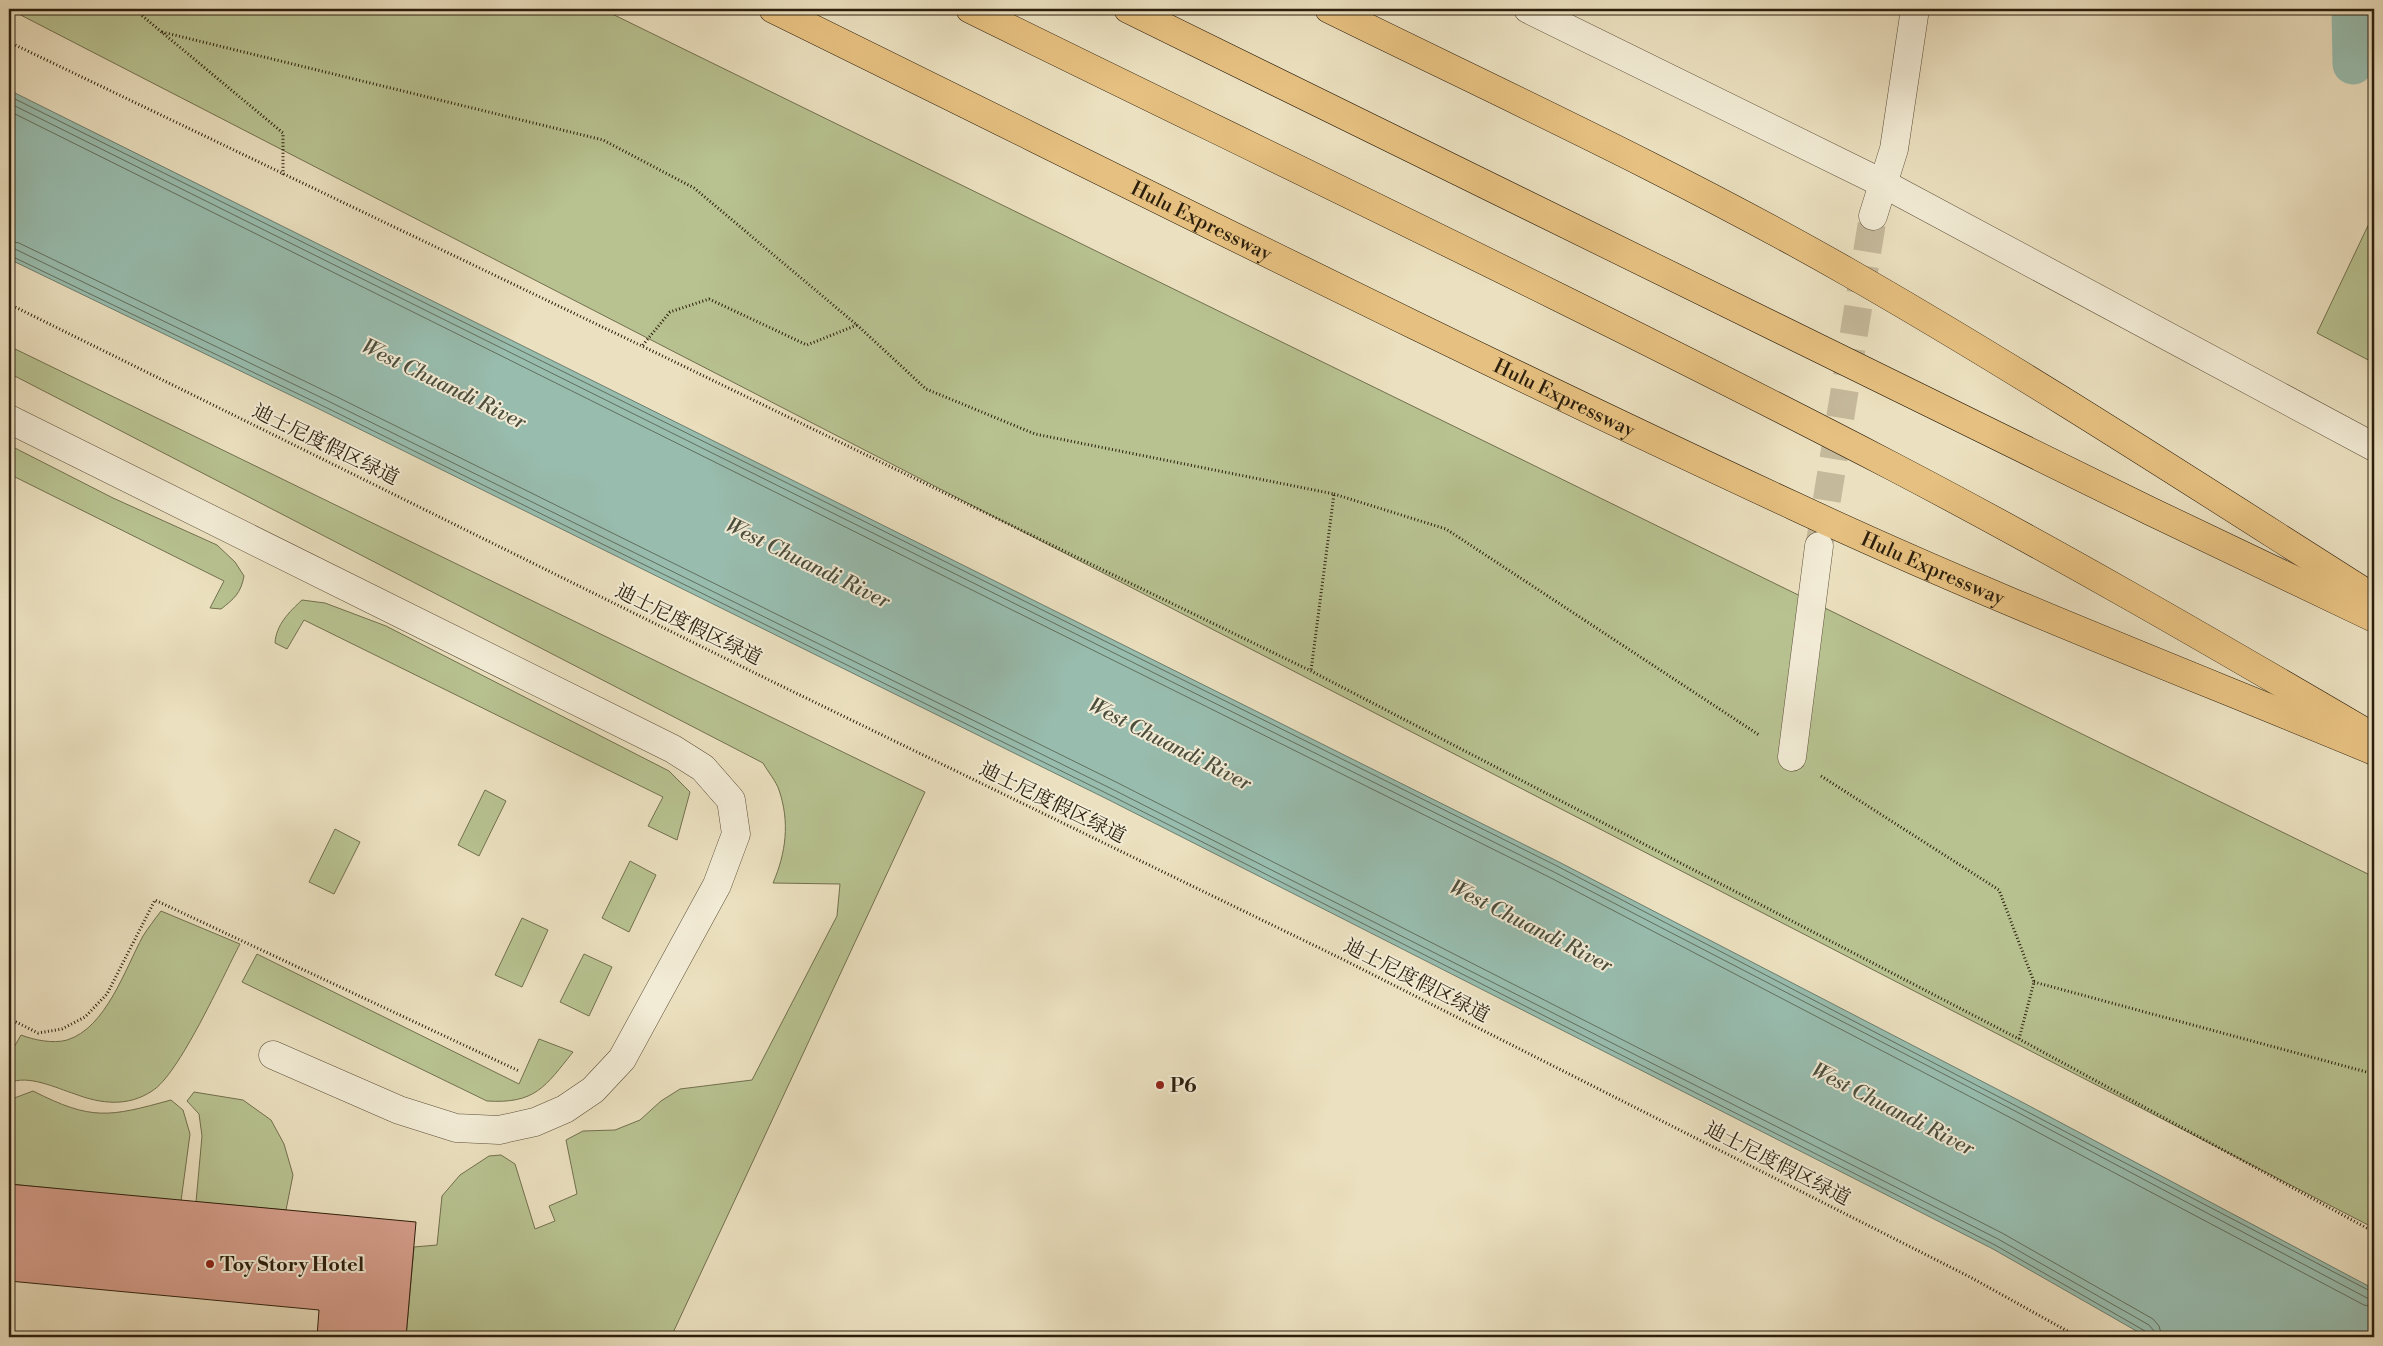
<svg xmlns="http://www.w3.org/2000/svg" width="2383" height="1346" viewBox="0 0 2383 1346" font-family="'Libre Bodoni','Noto Serif SC',serif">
<rect width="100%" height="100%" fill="#ebe0bf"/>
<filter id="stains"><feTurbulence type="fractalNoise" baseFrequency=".004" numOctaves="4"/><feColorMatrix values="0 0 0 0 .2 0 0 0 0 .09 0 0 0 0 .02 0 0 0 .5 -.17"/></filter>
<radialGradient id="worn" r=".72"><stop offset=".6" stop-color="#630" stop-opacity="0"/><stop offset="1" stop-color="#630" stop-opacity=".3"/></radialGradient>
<g fill="#b8c291" stroke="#72704e">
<path d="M9,9H602L2374,877V1228Z"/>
<path d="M2374,213V363L2317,333Z"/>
<path d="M9,346L925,792L671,1337H406L414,1247L437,1245L442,1196L460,1175L489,1156L501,1155L515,1164L535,1229L555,1221L549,1206L577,1194L566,1140L583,1131L615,1130L640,1120L661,1101L680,1089L752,1080L837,916L840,884L773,883C786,853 790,822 779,790C776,781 768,772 763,763L9,373Z"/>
<path d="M9,445L113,498L217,545L235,562L244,576C241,593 234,599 221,609L210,608L224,581L9,474Z"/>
<path d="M302,600L325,603L386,626L669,771L690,792L677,840L648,826L663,797L304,620L287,649L275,643C276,625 289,612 302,600Z"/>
<path d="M485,790L506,801L479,856L458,845Z"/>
<path d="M335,829L360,842L334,894L309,882Z"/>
<path d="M630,861L656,875L629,932L602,918Z"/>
<path d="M161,911L240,944C223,976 179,1075 152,1091C128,1107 101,1104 75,1094C56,1088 28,1074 9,1083V1056L21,1035C34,1040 53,1044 67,1040C106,1028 125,969 143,936C148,928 155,919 161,911Z"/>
<path d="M522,918L548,930L522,987L495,975Z"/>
<path d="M257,954L519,1084L539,1039L573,1052C545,1087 535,1104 487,1101L242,982Z"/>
<path d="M584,954L612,967L589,1016L560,1002Z"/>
<path d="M33,1091C92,1121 109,1117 171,1100L183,1110L190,1134L181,1201L9,1184V1100Z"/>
<path d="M194,1092L243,1100L271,1120L284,1144L293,1175L286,1210L196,1202L202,1136L199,1114L187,1101Z"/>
</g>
<path fill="#98bdaf" stroke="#6d7e6e" d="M9,90L1559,862L2020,1101L2374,1289V1337H2147L1993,1249L1109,800L315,407L9,259Z"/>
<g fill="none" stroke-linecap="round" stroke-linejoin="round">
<g stroke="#626e5e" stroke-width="1">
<path d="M9,96L1557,866L2374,1293"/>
<path d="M9,103L1554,872L2015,1111L2367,1298L2374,1300"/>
<path d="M9,111L1551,878L2011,1118L2364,1305L2374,1307"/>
<path d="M9,241L19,243L323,390L1118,783L2002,1233L2153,1319L2159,1326L2162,1337"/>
<path d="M9,248L15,249L320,397L1114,790L1998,1239L2149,1325L2154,1331L2155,1337"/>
<path d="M9,255L317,403L1112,796L1995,1245L2145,1331L2148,1337"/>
</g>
<path stroke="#98bdaf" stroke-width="41" d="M2352,9L2353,64"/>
</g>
<path fill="#d79f8d" stroke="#2c1f0c" d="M9,1184L416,1222L406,1337H317L319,1310L9,1281Z"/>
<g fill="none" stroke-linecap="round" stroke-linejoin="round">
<path stroke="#c5b99b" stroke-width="28" stroke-dasharray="28 14" stroke-linecap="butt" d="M1820,542L1873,216"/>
<defs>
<g id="minor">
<path d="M1528,9L1884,184L2374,447"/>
<path d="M1873,216L1894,149L1915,9"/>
<path d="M9,419L673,749L703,768L731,800L736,834L717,885L622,1059L593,1090L565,1109L535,1122L499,1130L456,1128L399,1110L273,1055"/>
<path d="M1792,757L1819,546"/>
</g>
<g id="highway">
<path id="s1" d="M773,9C1113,176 1451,347 1794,506C1984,595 2181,671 2374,751"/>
<path d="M970,9C1277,160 1586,307 1890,465C2051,549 2208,640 2365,732"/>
<path d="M1128,9L2150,511L2374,618"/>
<path d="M1329,9C1502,94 1678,175 1846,271C2026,374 2199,487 2374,598"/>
</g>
</defs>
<use href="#minor" stroke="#5c4f39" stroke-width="29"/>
<use href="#highway" stroke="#2c1f0c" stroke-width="29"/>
<g stroke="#2c1f0c" stroke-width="3" stroke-dasharray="1 2.5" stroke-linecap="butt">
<path d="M134,9L283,133V175"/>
<path d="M162,32L603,140L694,188L857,325L807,345L709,299L670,312L642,346"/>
<path d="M9,42L642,346L1311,671L2019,1039L2374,1232"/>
<path d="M9,304L765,678L1340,958L1970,1277L2078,1337"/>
<path d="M857,325L926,389L1035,434L1334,494L1311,671"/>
<path d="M1334,494L1446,529L1759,735"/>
<path d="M1821,776L1999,890L2034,982L2019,1039"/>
<path d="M2034,982L2374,1074"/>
<path d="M9,1028L14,1021L38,1033L62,1029L85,1017L107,994L155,900L519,1071"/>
</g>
<use href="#minor" stroke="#f2ebd5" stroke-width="28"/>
<use href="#highway" stroke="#e6c080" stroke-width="28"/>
</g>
<g fill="#8f2418" stroke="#f2ebd5" stroke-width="2">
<circle cx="1160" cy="1085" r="5"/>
<circle cx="210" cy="1264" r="5"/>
</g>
<g text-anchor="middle" stroke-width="4" stroke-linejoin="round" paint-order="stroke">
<g font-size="20" fill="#2c1f0c" stroke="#f2ebd5">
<text dy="7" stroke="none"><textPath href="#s1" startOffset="478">Hulu Expressway</textPath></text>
<text dy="7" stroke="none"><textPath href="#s1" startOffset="882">Hulu Expressway</textPath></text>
<text transform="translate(326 444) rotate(26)" y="7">迪士尼度假区绿道</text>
<text dy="7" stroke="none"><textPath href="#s1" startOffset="1288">Hulu Expressway</textPath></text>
<text transform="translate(689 624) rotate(26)" y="7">迪士尼度假区绿道</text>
<text transform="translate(1053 802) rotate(26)" y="7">迪士尼度假区绿道</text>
<text transform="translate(1417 980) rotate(27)" y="7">迪士尼度假区绿道</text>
<text transform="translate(1778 1163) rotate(27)" y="7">迪士尼度假区绿道</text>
</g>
<g font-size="20" font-weight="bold" fill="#2c1f0c" stroke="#f2ebd5" text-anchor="start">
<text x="1170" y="1092">P6</text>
<text x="220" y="1271">Toy Story Hotel</text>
</g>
<g font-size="21" font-style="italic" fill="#4c4e3d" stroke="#f2ebd5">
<text transform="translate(444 384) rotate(26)" y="7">West Chuandi River</text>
<text transform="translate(808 563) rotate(26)" y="7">West Chuandi River</text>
<text transform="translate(1170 744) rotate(27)" y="7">West Chuandi River</text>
<text transform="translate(1531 926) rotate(27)" y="7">West Chuandi River</text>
<text transform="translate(1893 1109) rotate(27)" y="7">West Chuandi River</text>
</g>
</g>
<rect width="2383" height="1346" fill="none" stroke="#ebe0bf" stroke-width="30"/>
<rect x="10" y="10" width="2363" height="1326" fill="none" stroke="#2c1f0c" stroke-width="2.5"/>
<rect x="15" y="15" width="2353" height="1316" fill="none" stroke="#2c1f0c"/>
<rect width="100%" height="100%" filter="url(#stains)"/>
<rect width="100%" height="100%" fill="url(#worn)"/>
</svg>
